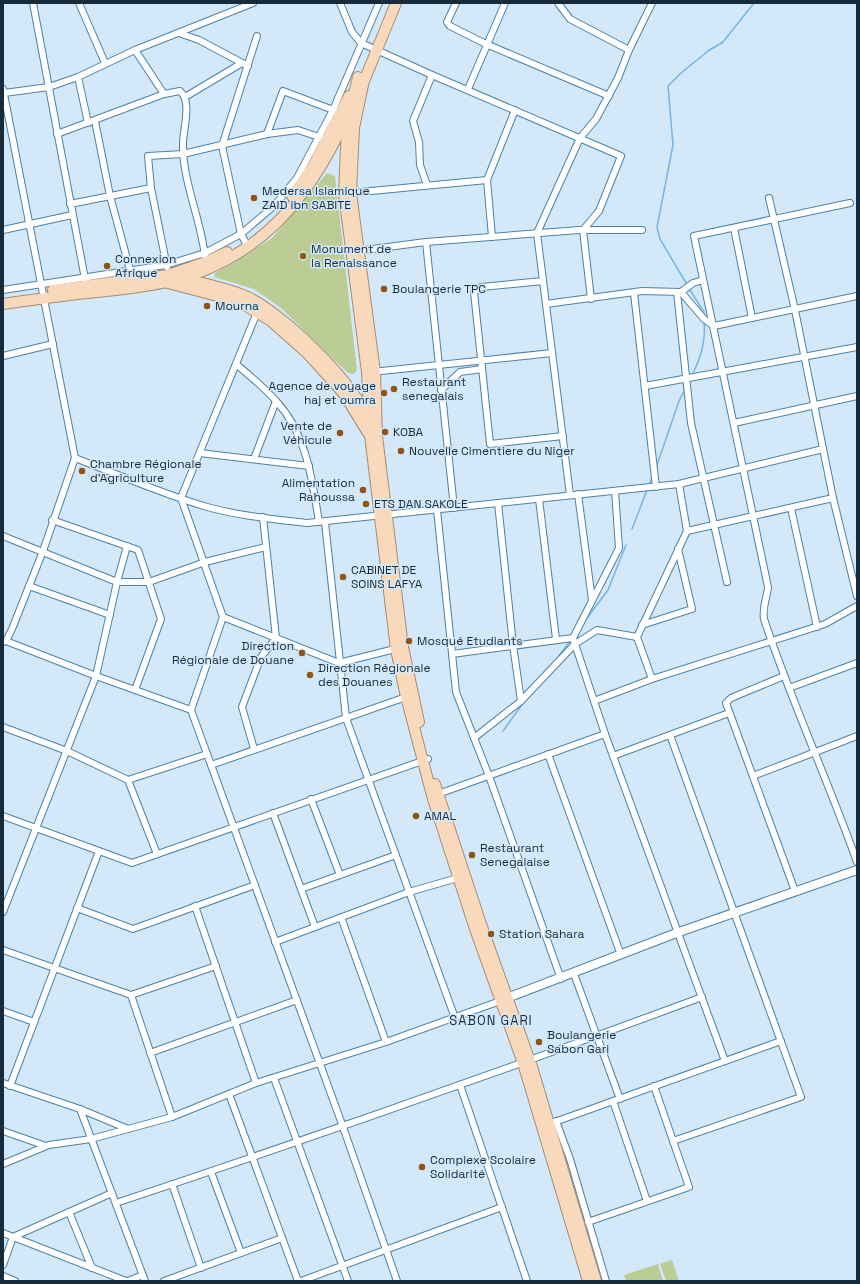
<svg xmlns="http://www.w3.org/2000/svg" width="860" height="1284" viewBox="0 0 860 1284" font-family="'Space Grotesk',sans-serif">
<rect width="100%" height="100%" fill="#d3e8f9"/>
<g fill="#bbcd95">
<path d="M327,173L335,176L357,371L353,374L348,373L281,308L254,289L214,277L215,273L234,263L272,238Z"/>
<path d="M672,1260L679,1281H666L660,1264Z"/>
<path d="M658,1264L663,1281H626L624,1275Z"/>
</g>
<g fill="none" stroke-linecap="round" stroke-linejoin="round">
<g stroke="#76b5e4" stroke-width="1.5">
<path d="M686,283L660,239L657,227L673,145L668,86L681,73L708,51L723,42L754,3"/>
<path d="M690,290L704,312V315"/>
<path d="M692,375C701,358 706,340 704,321"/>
<path d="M656,468L679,401L685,389"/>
<path d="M649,485L652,477"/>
<path d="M632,529L647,490"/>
<path d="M584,622L608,590L626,545"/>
<path d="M556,660L570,641"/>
<path d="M503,731L524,702"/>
</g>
<defs>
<g id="minor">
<path d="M33,3L85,279"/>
<path d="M79,3L105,63"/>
<path d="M340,3L352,32L361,43L432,75L621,156L599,211L583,230L591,299"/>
<path d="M456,3L447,22L450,26L486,44L609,96"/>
<path d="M558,3L570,19L629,50"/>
<path d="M179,33L199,40L248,66"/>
<path d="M135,50L164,94L180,91C193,102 182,131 183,147C183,181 201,221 205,256"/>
<path d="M78,77L88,123"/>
<path d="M3,89L75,458L43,551L12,629L6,641L3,642"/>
<path d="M468,89L505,3"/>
<path d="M4,93L49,87L78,77L135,50L253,3"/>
<path d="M185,97L242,63"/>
<path d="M95,121L110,196L130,270"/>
<path d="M57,134L164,94"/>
<path d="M267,134L283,91L336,111"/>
<path d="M487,180L492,237"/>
<path d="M427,185L420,165L419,142L413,121L432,75"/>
<path d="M350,193L487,180L515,110"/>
<path d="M769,198L795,310L833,498L857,596"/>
<path d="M850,203L694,236L768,587C767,598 762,607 764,619C791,701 828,780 857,862"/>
<path d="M70,204L151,188"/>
<path d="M734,228L752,318"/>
<path d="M3,230L72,215"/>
<path d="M426,242L454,508"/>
<path d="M248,247L241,234L222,146L257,36"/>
<path d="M357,251L426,242L579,230H642"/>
<path d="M167,267L151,188L148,156L183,154L267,134L298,130L322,138"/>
<path d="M543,281L481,287L474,292L490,444L563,436"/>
<path d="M3,290L166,265L205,253L241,234L275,205L297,178L333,110L379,3"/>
<path d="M677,292L691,423L727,582"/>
<path d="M681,292L693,283L703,280"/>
<path d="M634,293L656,487"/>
<path d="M546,304L642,291L681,292L704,319L714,326L857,296"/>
<path d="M258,310L181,498L223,617L191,710L343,1127L397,1281"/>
<path d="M3,356L53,344"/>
<path d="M236,364C250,376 265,388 277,402C307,435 312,480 319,522"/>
<path d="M372,372L552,353"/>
<path d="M645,386L857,347"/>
<path d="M441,390L460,372L482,369"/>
<path d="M734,423L857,396"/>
<path d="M200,453L309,466"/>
<path d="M75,458C119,475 162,494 207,507C240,516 274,519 307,523L679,484L823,449"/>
<path d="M254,459L276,401"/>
<path d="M615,491L619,548L573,638L605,734L725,1061"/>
<path d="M578,494L592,600"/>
<path d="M570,495L537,233L580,138L596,119L618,78L629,50L652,3"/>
<path d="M539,499L556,639"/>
<path d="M791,508L817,627"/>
<path d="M437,510L456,692L489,776L561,979"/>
<path d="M52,520L138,550L161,619L135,690"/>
<path d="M325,522L346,718L455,1018"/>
<path d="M687,531L833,498"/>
<path d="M3,536L117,582H149L205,562L266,547"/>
<path d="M29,586L110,615"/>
<path d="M223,617L339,663L399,648"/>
<path d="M642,625L692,609L678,549"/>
<path d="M6,641L96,676L191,710"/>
<path d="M452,654L573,638"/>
<path d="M784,676L731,698L726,703L795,891"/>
<path d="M652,679L637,637L687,531L679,484"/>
<path d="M789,688L857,663"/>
<path d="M521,701L575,644L597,630L637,637"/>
<path d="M594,701L652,679L825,624L857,606"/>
<path d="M3,727L67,751L128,780L207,754"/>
<path d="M670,735L801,1097L673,1141"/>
<path d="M474,738L521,701L513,645L498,503"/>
<path d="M254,749L242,707L261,657L276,638L263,517"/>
<path d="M548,754L621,955"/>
<path d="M613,756L729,713"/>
<path d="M211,765L406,697"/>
<path d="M753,776L857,736"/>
<path d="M128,780L157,854"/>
<path d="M438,794L605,734"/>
<path d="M311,799L340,875"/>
<path d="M273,813L315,927"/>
<path d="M3,816L132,863L428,759"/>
<path d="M301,889L396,855"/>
<path d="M195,906L256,1083"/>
<path d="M77,908L133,929L255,885"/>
<path d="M3,912L96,676L117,582L127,546"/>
<path d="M341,917L386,1042"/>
<path d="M275,942L409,892L461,877"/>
<path d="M3,950L131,995L216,966"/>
<path d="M574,974L620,1099"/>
<path d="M131,995L172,1117"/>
<path d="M3,1011L34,1022"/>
<path d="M150,1053L297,1000"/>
<path d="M274,1078L348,1281"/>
<path d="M3,1083L80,1109L128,1129L172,1117L256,1083L386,1042L503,1000"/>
<path d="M460,1085L527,1281"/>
<path d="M10,1086L99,851"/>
<path d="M229,1094L298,1281"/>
<path d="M613,1101L647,1201"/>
<path d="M80,1109L145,1281"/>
<path d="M556,1121L570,1159L606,1281"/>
<path d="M549,1124L781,1041"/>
<path d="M3,1131L46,1146"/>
<path d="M3,1164L49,1145L91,1139L128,1129"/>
<path d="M211,1172L241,1253"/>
<path d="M172,1184L201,1268"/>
<path d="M116,1203C312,1138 508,1069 702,997"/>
<path d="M69,1212L92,1268"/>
<path d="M588,1222L689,1187L654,1086"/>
<path d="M3,1233L126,1281"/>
<path d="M3,1265L13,1237L112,1193"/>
<path d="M3,1276L15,1281"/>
<path d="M128,1281L143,1275"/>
<path d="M164,1281L282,1238"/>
<path d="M301,1281L502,1207"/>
</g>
<path id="tertiary" d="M507,998L679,932L857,870"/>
<g id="primary">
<path d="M358,77L347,124L344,194L367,372L370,435L396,649L406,697L433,799L474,926L523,1063L588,1281"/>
<path d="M364,80L354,128L351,193L375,372L377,436L403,647L419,722"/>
<path d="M362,86L396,3"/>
<path d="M292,196L312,168L349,96"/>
<path d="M181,278C202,283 223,287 243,295C280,310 352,380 367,417"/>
<path d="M168,283L240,302L271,321L307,353L344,394L368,433"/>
<path d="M53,290L168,275L206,262L227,252"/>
<path d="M3,304C31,300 59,296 87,293C115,290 144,288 171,281C258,260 310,198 345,120"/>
<path d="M435,784L481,924L532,1067L596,1281"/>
</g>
</defs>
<use href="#minor" stroke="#4d81a8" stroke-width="8"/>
<use href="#tertiary" stroke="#4d81a8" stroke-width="10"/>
<use href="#primary" stroke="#a68c73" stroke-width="12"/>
<use href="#minor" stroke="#fff" stroke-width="6"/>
<use href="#tertiary" stroke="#fff" stroke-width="8"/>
<use href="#primary" stroke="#f8d9bc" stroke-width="10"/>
</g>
<g fill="#905513" stroke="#d3e8f9" stroke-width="1.5">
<circle cx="254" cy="198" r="4"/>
<circle cx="303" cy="256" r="4"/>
<circle cx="107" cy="266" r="4"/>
<circle cx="384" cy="289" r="4"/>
<circle cx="207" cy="306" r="4"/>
<circle cx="394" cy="389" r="4"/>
<circle cx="384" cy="393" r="4"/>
<circle cx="385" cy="432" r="4"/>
<circle cx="340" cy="433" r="4"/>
<circle cx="401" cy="451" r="4"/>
<circle cx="82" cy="471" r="4"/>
<circle cx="363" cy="490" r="4"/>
<circle cx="366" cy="504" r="4"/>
<circle cx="343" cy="577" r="4"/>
<circle cx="409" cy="641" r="4"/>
<circle cx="302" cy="653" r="4"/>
<circle cx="310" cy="675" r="4"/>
<circle cx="416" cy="816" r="4"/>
<circle cx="472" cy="855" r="4"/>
<circle cx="491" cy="934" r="4"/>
<circle cx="539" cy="1042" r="4"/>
<circle cx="422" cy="1167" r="4"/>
</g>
<g text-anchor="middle" stroke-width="3" stroke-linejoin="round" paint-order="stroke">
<g font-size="12" fill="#162c3c" stroke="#d3e8f9" text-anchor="start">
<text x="262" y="195">Medersa Islamique<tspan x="262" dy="14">ZAID ibn SABITE</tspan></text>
<text x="311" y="253">Monument de<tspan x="311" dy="14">la Renaissance</tspan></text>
<text x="115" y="263">Connexion<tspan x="115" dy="14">Afrique</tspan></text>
<text x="392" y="293">Boulangerie TPC</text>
<text x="215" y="310">Mourna</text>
<text x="402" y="386">Restaurant<tspan x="402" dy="14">senegalais</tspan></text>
<text x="376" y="390" text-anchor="end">Agence de voyage<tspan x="376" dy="14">haj et oumra</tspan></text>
<text x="332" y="430" text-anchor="end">Vente de<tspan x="332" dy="14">Véhicule</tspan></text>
<text x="393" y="436">KOBA</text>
<text x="409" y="455">Nouvelle Cimentiere du Niger</text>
<text x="90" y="468">Chambre Régionale<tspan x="90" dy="14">d'Agriculture</tspan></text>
<text x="355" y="487" text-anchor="end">Alimentation<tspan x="355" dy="14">Rahoussa</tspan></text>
<text x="374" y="508">ETS DAN SAKOLE</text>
<text x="351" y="574">CABINET DE<tspan x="351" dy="14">SOINS LAFYA</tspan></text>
<text x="417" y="645">Mosqué Etudiants</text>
<text x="294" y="650" text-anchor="end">Direction<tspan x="294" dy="14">Régionale de Douane</tspan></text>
<text x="318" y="672">Direction Régionale<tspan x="318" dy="14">des Douanes</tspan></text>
<text x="424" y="820">AMAL</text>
<text x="480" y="852">Restaurant<tspan x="480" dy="14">Senegalaise</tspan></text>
<text x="499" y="938">Station Sahara</text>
<text x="547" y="1039">Boulangerie<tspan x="547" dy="14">Sabon Gari</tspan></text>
<text x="430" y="1164">Complexe Scolaire<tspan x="430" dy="14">Solidarité</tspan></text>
</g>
<g font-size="13" letter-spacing="1" fill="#162c3c" stroke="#d3e8f9">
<text x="491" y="1025">SABON GARI</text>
</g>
</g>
<rect width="860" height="1284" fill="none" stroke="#162c3c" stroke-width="8"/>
</svg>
